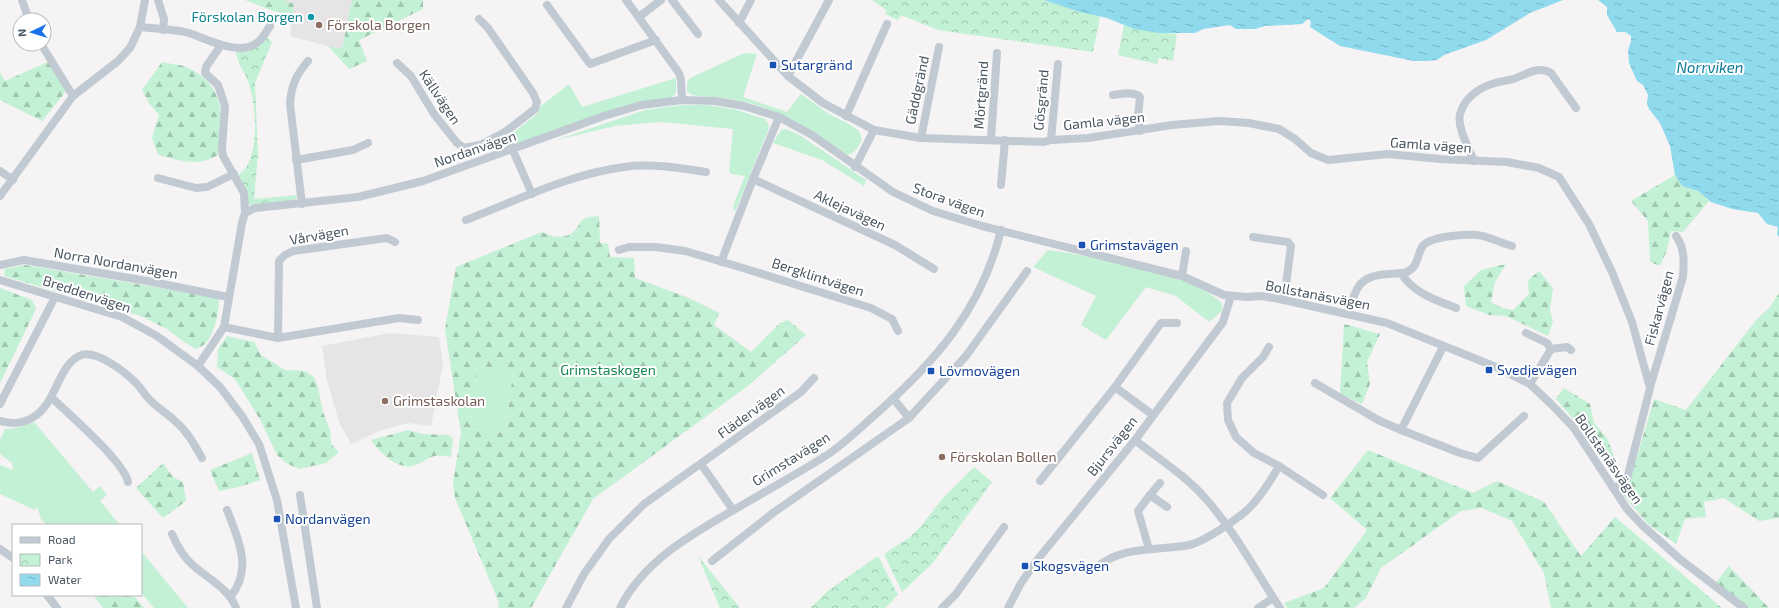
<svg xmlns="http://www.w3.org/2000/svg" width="1779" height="608" viewBox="0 0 1779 608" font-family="'Exo 2',sans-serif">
<defs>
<pattern id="forest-firs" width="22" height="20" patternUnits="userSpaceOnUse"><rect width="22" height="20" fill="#c3f1d5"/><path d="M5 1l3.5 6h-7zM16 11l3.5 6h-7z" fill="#a0c6b0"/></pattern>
<pattern id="park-crowns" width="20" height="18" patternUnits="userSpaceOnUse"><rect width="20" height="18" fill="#c3f1d5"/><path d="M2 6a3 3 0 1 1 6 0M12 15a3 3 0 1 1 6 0" fill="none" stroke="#a0c6b0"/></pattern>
<pattern id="water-ripples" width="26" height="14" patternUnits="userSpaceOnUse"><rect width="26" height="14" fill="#90daee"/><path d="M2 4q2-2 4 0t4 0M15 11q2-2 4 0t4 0" fill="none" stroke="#78b4c4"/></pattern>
</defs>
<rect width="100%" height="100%" fill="#f5f3f3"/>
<g fill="#e6e4e5">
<path d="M284,0H352L342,50L290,36L294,5Z"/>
<path d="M390,333L439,337L443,364L431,426L408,423L382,430L351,444L339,422L327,380L322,346Z"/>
</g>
<g fill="#c3f1d5">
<path d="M751,53L757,54L743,97L787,112L801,94L829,114L849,124L859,131L862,139C858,147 856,153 847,155C814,132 781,109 741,101C725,98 708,97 692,95L687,91V82L690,78L742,54Z"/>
<path d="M676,78V93L671,98L519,144L515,142L513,133L537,114L541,106L569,84L582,107Z"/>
<path d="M682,105H707L737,110L765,119L768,123L769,128L735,212L733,206L745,176L731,174L729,171L733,129L661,122L615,126L556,140L645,110Z"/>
<path d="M786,129L801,136L866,180L864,186L822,160L773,143L781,130Z"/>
<path d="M1048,250C1097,258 1185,269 1222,303V311L1209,322L1176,296L1146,287L1106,340L1081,325L1096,296L1033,267Z"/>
<path d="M477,366L513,370L506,433L470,429Z"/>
<path d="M34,422L93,492L100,486L107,495L100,501L120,525H47L41,519L37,506L35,510L0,494V465L13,470L12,463L0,454V440L5,429L16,428Z"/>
<path d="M141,551L188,608H154L141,592Z"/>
</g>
<g fill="url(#forest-firs)" fill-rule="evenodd">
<path d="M245,0H284L294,4L293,14L273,11Z"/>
<path d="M352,0H423V9L359,40L367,61L349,69L328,46L342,49Z"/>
<path d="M48,62L67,90L42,121L0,100V72L5,81Z"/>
<path d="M162,62C170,64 179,64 186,67C227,85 223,118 218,155C196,168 180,160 158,155L152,138L159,115L149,103L142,90Z"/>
<path d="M1675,175L1682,186L1698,191L1709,201L1683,232L1671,231L1667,250L1660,266L1650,262L1648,221L1631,201Z"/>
<path d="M599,216L600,243L608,244L610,257L634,258L635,278L689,298L719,313L714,325L751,352L780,323L788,320L806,335L749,385L593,499L531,608H499L498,600L455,498L453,483L461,433L445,329L456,267L542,232C552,237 565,240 574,231C578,228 580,221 584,219C589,216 594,217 599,216ZM477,366L513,370L506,433L470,429Z"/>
<path d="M1506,264L1495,282L1491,302L1502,308L1513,310L1529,294L1528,280L1539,271L1553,288L1550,310L1553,321L1548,336L1506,316L1489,315L1466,306L1464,286L1481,270Z"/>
<path d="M25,265L219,298C220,309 214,336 205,344C203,346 199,347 196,349L184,342L167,329L141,316L4,276L5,269Z"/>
<path d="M0,288L32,300L36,309L0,383Z"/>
<path d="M1779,293V518L1759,521L1724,498L1704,502L1706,517L1685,519L1676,544L1648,524L1620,491L1630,481L1654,399L1686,410L1757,319L1770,307Z"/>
<path d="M1344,324L1380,334L1367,362L1370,384L1362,404L1340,394Z"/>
<path d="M227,336L254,342L261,355L285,370L305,371L314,377L318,387L323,412L330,430L331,444L339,452L326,463L299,469L286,463L277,455L261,421L235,379L217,367L218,349Z"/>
<path d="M1564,388L1590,404L1594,423L1607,438L1615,458L1601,457L1585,433L1556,399Z"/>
<path d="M408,430L423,434L449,435L453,439L451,457C446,456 440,455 435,456C429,457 422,463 415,465C398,471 380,453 371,440Z"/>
<path d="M1368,450L1473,493L1497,481L1544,502L1581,556L1615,517L1722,608H1551L1544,573L1512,521L1482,508L1461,511L1381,568L1366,598L1354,608H1287L1284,603L1324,588L1367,530L1330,498Z"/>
<path d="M252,453L260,480L239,487L219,491L210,470Z"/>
<path d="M163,463L173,477L183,482L186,501L163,518L136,488Z"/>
<path d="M1729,566L1769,608H1747L1715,584Z"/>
<path d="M93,595H133L144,608H103Z"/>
</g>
<g fill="url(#park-crowns)">
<path d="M872,0H1044L1100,17L1093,52L938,30L901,15L898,20L885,14L887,11Z"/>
<path d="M1124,25L1134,29L1177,34L1173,61L1159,58L1157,64L1118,55Z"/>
<path d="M266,36L272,42L255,83L258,154L254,199L298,195L293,202L251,206L248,204L238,175C241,173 245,170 247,166C259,146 256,103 248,81C244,71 236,61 236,50Z"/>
<path d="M974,467L992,482L932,564L902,592L884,554L910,537L922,525L942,499Z"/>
<path d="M698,556L740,608H720Z"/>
<path d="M878,556L898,595L885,608H810L829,590Z"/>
</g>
<g fill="url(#water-ripples)">
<path d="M1044,0H1563L1530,13L1486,40L1444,55L1437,60L1427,61H1414L1340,46L1310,27L1311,21L1308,19L1302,24L1265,26L1255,29H1236L1230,25L1203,29L1195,33H1160L1134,29L1107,18L1080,12Z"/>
<path d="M1598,0H1779V237L1777,234L1778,227L1767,224L1758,213L1732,209L1711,202L1698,191L1682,186L1675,175L1670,146L1660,123L1649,109L1647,104L1648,95L1643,85L1637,81L1629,63L1628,50L1631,41V36L1625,32H1617L1607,15V7Z"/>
</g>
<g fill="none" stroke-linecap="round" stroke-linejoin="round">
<g stroke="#c1cad2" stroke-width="8">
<path d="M22,0L29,20"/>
<path d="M158,0L164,19L163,30"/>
<path d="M626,0L679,73L681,80L682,100"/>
<path d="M672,0L698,34"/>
<path d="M719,0L788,76L823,103L874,130L855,167"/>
<path d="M547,5L590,64L656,40"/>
<path d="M639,17L661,0"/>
<path d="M739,23L751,0"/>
<path d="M140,27C156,29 174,29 189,33C207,39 242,58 259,41C264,37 267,30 270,26"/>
<path d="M41,44L73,96"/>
<path d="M221,45L206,67L205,73L218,85L225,106L222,148L223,156L244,193L245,213"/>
<path d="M397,63L411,76L434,114L457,143L464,148L480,145L505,132L535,109L537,102L533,93L488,28L479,19"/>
<path d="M788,76L829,0"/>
<path d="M1113,95C1121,94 1135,91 1140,97L1138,116L1140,131"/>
<path d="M846,116L887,24"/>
<path d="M874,130L921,138L1044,142L1051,140L1088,138L1172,125L1219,121L1249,123L1279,129L1295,139L1311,153L1328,160L1388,154L1440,159L1507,162L1539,168L1559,177L1589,224L1612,272L1632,322L1650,388L1627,479L1614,489"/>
<path d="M505,132L532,194"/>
<path d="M921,138L939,47"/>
<path d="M991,139L997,53"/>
<path d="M1051,140L1058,64"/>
<path d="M296,160L353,150L368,143"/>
<path d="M1474,161C1469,148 1457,128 1460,114C1464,99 1478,88 1492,84C1499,81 1507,81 1513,79C1526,75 1538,65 1551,73L1576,108"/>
<path d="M0,171L13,180"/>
<path d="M158,178L196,188L207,187L234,174"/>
<path d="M753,179L895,245L934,269"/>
<path d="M1001,185L1005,140"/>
<path d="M0,196L73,96L118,61L130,48L140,27L145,0"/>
<path d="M302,204L290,104C291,86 296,75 308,61"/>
<path d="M466,220C518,200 570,174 624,167C651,163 680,168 706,172"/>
<path d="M1253,237L1288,242L1291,246L1284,300"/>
<path d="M619,250L629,247H656L685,251L743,268L871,308L892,319L898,331"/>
<path d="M721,262L753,179L779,117"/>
<path d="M0,265L24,260L147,281L228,297"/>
<path d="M1401,273C1413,293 1436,300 1456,308"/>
<path d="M1182,276L1186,251"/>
<path d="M0,280L122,317L157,336L198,366L220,387L242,416L259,444L277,500L296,608"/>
<path d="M1349,313C1355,287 1360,275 1389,274C1395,273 1402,274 1407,272C1418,267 1417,256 1422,247C1429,236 1465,234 1477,235C1488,236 1501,243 1512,246"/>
<path d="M224,327L278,338L399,318L418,320"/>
<path d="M1526,333L1547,343L1551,349L1530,384"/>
<path d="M278,338L279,261L285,255L293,251L387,238L395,242"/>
<path d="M1443,347L1401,430L1460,453L1478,458L1524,416"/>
<path d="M1551,349L1567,347L1571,350"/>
<path d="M198,366L224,327L242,223L245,213L255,208L358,197L423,181L604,116L641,105L682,100L715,101L744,106L779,117L812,135L893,192L933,211L982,226L1182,276L1224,295L1246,297L1262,296L1284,300L1387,323L1496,367L1530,384L1552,405L1574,428L1627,509L1643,526L1681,560L1744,608"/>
<path d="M1315,383L1378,420L1401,430"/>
<path d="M1115,387L1153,415"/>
<path d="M1650,387L1683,277C1684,263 1685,248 1676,236"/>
<path d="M52,398C69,414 124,462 128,482"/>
<path d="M893,398L909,418"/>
<path d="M0,404L55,297"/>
<path d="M0,421C13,424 20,424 32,418C57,404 57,367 79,356C95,348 125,372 136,383C142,389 146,397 152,402C159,409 168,414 175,421C187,431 194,444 202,458"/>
<path d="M1135,440C1159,459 1186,476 1206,499C1235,532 1256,572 1280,608"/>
<path d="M701,464L733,510"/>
<path d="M1279,466L1323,495"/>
<path d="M1040,481L1115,387L1161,323H1177"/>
<path d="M300,495L317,608"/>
<path d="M1150,495L1160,483"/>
<path d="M227,510C238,538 253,569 231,596"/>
<path d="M172,534C177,546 185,559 195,567C209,579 230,590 236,608"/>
<path d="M0,549L13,558"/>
<path d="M1149,549L1138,511L1150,495L1167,507"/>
<path d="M712,561L773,513L909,418L966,356L1027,271"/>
<path d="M1096,568C1122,545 1158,551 1189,545C1204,542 1243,516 1253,504C1263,493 1271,480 1279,466L1254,453L1236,437L1228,420L1227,403L1242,378L1263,357L1269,347"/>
<path d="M47,595L57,608"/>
<path d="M566,608L584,574L609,539L644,504L801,392L814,378"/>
<path d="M620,608C646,556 703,528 751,500C776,485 802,471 827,455C844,444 860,428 876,414C935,362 982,309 1001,230"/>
<path d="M942,608L956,594L1004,527"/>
<path d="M1008,608L1021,583L1038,559L1135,440L1223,322L1231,296"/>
<path d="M1258,608L1273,598"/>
</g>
</g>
<circle fill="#0f9aa8" stroke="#fff" stroke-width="1.5" cx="311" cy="17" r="4"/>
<g fill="#8d6e63" stroke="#fff" stroke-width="1.5">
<circle cx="319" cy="25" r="4"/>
<circle cx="385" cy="401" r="4"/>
<circle cx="942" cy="457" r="4"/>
</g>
<g fill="#1a4fb4" stroke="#fff" stroke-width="1.5">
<rect x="769" y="61" width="8" height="8" rx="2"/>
<rect x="1078" y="241" width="8" height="8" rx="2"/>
<rect x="1485" y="366" width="8" height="8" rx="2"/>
<rect x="927" y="367" width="8" height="8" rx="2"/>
<rect x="273" y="515" width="8" height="8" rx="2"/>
<rect x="1021" y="562" width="8" height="8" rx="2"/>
</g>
<g text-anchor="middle" stroke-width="4" stroke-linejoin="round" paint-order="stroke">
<g font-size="14" fill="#0d838f" stroke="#fff" text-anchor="end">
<text x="303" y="22">Förskolan Borgen</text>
</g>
<g font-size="14" fill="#785e54" stroke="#fff" text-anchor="start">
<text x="327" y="30">Förskola Borgen</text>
<text x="393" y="406">Grimstaskolan</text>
<text x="950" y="462">Förskolan Bollen</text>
</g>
<g font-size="14" fill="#164399" stroke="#fff" text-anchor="start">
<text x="781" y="70">Sutargränd</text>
<text x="1090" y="250">Grimstavägen</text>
<text x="1497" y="375">Svedjevägen</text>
<text x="939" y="376">Lövmovägen</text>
<text x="285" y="524">Nordanvägen</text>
<text x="1033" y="571">Skogsvägen</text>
</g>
<g font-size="14" fill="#4a5661" stroke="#fff">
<text transform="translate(917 90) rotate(-78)" y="5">Gäddgränd</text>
<text transform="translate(981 95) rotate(-86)" y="5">Mörtgränd</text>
<text transform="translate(440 97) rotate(56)" y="5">Källvägen</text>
<text transform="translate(1041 100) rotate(-85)" y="5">Gösgränd</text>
<text transform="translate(1104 121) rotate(-6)" y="5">Gamla vägen</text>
<text transform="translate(1431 145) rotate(4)" y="5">Gamla vägen</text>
<text transform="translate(475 149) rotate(-19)" y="5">Nordanvägen</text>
<text transform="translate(949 200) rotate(20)" y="5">Stora vägen</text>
<text transform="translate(850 210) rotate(25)" y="5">Aklejavägen</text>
<text transform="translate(319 235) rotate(-10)" y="5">Vårvägen</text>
<text transform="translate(116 263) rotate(10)" y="5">Norra Nordanvägen</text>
<text transform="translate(818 277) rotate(18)" y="5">Bergklintvägen</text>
<text transform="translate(87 294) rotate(18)" y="5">Breddenvägen</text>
<text transform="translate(1318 295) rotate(11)" y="5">Bollstanäsvägen</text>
<text transform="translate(1659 308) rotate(-75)" y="5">Fiskarvägen</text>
<text transform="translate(751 412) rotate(-36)" y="5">Flädervägen</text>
<text transform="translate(1112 446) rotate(-52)" y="5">Bjursvägen</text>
<text transform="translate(791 459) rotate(-32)" y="5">Grimstavägen</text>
<text transform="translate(1609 459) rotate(55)" y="5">Bollstanäsvägen</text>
</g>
<g font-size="14" fill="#17864f" stroke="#fff">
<text x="608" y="375">Grimstaskogen</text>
</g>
<g font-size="15" font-style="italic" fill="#0c7c9b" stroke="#fff">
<text x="1710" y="73">Norrviken</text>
</g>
</g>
<rect x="12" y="524" width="130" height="72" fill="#ffffff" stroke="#b7bbc0"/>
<rect x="20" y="537" width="20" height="6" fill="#c1cad2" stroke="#b7bbc0"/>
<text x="48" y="544" font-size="12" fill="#4a5661">Road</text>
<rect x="20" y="554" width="20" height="12" fill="url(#park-crowns)" stroke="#b7bbc0"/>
<text x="48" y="564" font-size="12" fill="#4a5661">Park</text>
<rect x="20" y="574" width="20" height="12" fill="url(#water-ripples)" stroke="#b7bbc0"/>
<text x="48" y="584" font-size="12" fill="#4a5661">Water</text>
<g transform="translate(32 32) rotate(266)"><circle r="19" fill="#ffffff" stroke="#b7bbc0"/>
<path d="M0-3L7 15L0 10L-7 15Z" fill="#1a73e8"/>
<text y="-6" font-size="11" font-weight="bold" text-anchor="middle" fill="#4a5661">N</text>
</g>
</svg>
